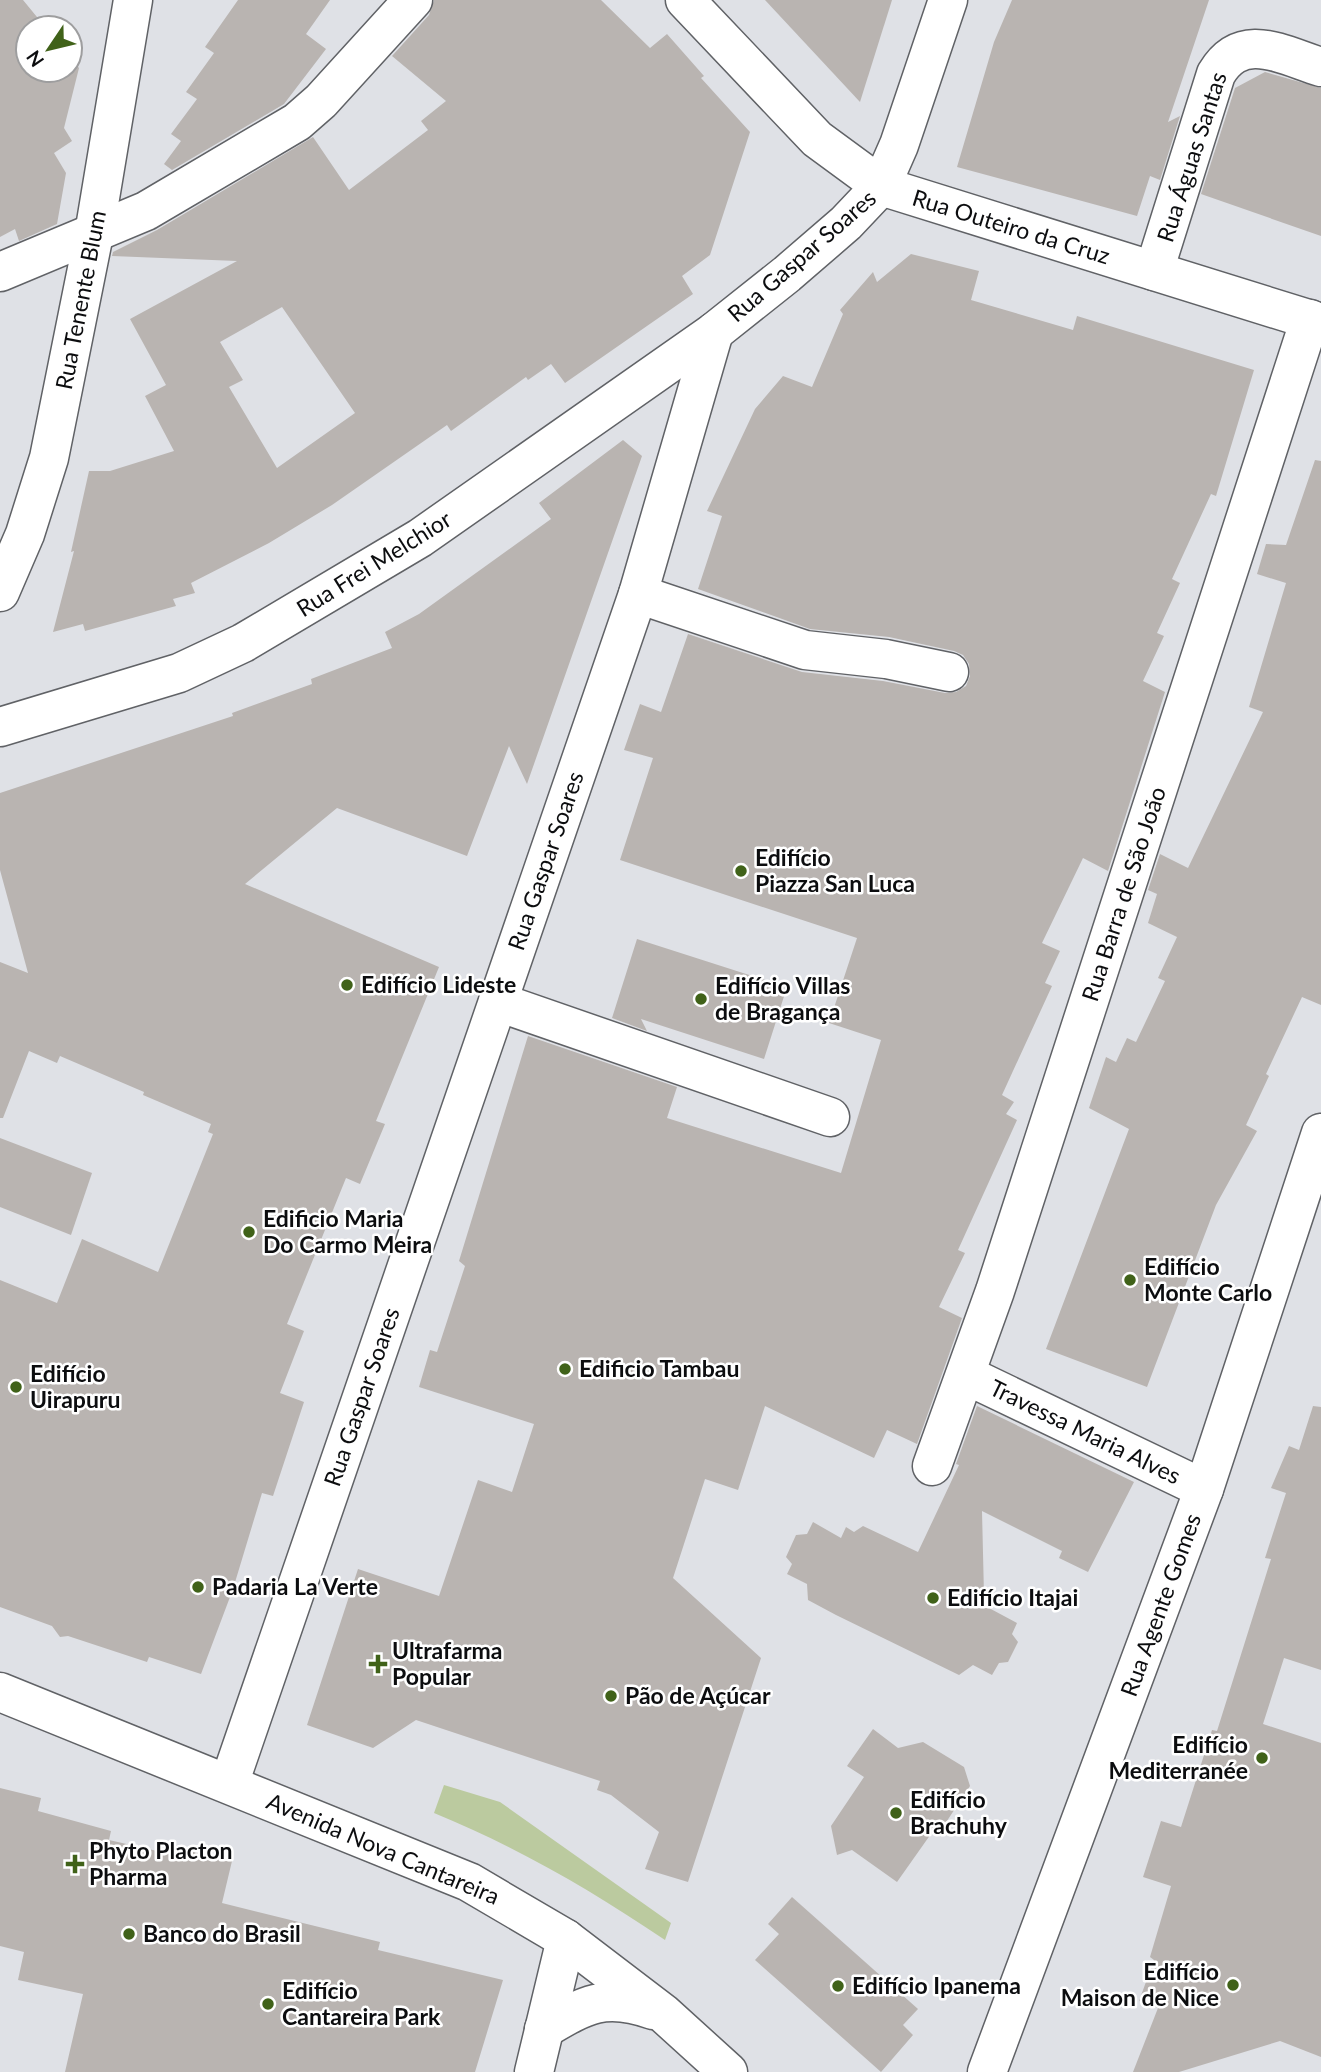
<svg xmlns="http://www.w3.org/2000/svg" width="1321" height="2072" viewBox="0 0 1321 2072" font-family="Lato,sans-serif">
<rect width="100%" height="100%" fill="#dfe1e6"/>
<path fill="#bbca9f" d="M444,1785L500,1802L671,1923L665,1940C591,1890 517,1847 434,1813Z"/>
<g fill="#b9b4b1" fill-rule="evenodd">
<path d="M0,0H23L46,28H28V70H70V58L79,68L64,128L72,141L54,153L66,173L57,224L19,241L15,229L0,237Z"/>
<path d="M238,0H330L306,34L326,49L284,104L172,170L164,164L181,141L171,134L197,99L186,92L214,53L205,47Z"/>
<path d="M434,0H601L650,48L667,34L704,76L701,78L750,132L710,255L682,276L693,294L565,383L551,364L528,380L526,377L451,431L447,425L332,505L269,543L191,583L195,593L173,599L176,606L85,631L83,624L53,632L74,551L71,552L89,471H110L174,451L145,396L166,385L130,319L237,261L112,256L113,252L157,230L313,137L349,190L428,130L421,121L446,101L392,56L429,15ZM282,307L355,413L277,468L229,387L243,380L220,342Z"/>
<path d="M765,0H892L860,102Z"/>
<path d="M1012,0H1209L1168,122L1180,116L1160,180L1150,176L1137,216L957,167L994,42Z"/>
<path d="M1265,72L1321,88V236L1201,194L1235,88Z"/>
<path d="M911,254L979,271L971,300L1073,330L1077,316L1254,370L1216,496L1211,494L1172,579L1180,583L1157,633L1164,636L1143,681L1165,692L1108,871L1083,858L1042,943L1060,951L1045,983L1052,986L1002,1095L1014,1102L1006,1114L1017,1120L958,1250L965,1253L939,1307L962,1318L917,1444L887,1430L874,1458L765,1406L738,1490L705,1479L673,1578L761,1658L688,1882L645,1869L659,1832L611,1795L597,1790L600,1781L416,1720L373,1748L307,1725L358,1569L439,1596L478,1480L512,1492L534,1424L419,1387L430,1350L437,1352L465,1266L459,1261L528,1036L677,1087L667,1118L841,1173L881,1040L829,1023L857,938L620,860L653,758L624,750L640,704L661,712L688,634L802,672L883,681L945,693L956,692L966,686L970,676L969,664L963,655L954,651L889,637L810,629L698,589L722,516L707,511L755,409L783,376L812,387L843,314L840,310L873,272L877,282Z"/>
<path d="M623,440L642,456L527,784L509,746L467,856L337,808L245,884L439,967L376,1121L385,1124L360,1184L346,1178L287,1324L304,1331L280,1393L304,1402L273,1496L262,1493L233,1589L201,1674L149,1657L147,1662L68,1636L60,1637L52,1626L0,1607V1280L57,1303L82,1239L158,1272L213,1134L208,1132L211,1124L143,1095L144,1092L60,1056L57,1063L29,1051L3,1118H0V962L28,973L0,870V793L233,716L232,713L312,684L311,679L392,648L385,632L419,614L551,519L539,503Z"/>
<path d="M1315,460L1321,461V1005L1302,997L1266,1074L1269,1076L1246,1125L1257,1131L1216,1205L1147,1387L1046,1349L1129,1129L1089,1108L1106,1057L1116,1062L1127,1038L1136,1042L1165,981L1158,978L1177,937L1148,923L1157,894L1148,890L1160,854L1188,868L1263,712L1249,707L1286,583L1257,574L1266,544L1286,545Z"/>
<path d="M637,939L787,987L764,1059L641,1019L647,1031L612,1018Z"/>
<path d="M0,1138L92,1173L71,1235L0,1207Z"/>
<path d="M977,1406L1134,1482L1088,1572L1059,1558L1062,1551L982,1511L984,1595L992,1599L989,1608L1017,1623L1012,1634L1018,1642L1008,1662L999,1663L992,1675L973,1665L959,1675L836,1615L808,1600L807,1584L787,1574L792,1564L786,1557L796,1535L807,1534L813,1522L841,1538L846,1527L854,1532L863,1526L918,1552L959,1465L956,1464Z"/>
<path d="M1313,1406L1321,1407V1670L1284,1658L1263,1724L1321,1743V2057L1280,2041L1179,2072H1133L1158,2008L1139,2001L1154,1960L1150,1957L1171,1886L1143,1877L1161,1821L1181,1827L1212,1730L1217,1731L1271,1559L1265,1558L1286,1493L1271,1488L1289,1446L1299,1450Z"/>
<path d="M873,1729L898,1748L923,1742L964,1767L970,1786L939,1833L933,1831L897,1882L852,1850L837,1855L831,1826L864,1777L847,1766Z"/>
<path d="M0,1788L41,1798L38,1811L111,1831L109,1840L179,1856L181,1849L232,1861L222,1903L380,1942L378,1950L503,1980L475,2072H65L83,1994L18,1980L24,1952L0,1946Z"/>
<path d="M792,1897L918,2009L903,2025L913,2035L881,2072L755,1960L779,1934L768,1924Z"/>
</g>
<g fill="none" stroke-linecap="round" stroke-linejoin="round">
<defs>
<g id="minor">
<path d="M685,0L817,139L881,186L1321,323"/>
<path d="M1154,271L1216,74C1242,30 1282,55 1321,67"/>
<path d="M0,272L146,211L297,122L321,101L413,0"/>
<path d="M0,592L25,534L49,458L94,234L133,0"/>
<path d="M638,594L805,650L886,659L949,672"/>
<path d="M0,727L179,673L243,643L420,538L714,332L787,274L846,223L881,186L899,145L948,0"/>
<path d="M498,1002L830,1117"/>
<path d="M966,1375L1204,1489"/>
<path d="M932,1466L995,1291L1310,319"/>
<path d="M229,1784L638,594L714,332"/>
<path d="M987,2072L1204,1489L1321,1133"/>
</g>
<g id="major">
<path d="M0,1692L469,1882L566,1939L663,2013L728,2072"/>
<path d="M544,2029C586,2004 605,1993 653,2010"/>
<path d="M534,2072L566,1939"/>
</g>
</defs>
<use href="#minor" stroke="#606266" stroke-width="41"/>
<use href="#major" stroke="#606266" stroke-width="41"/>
<use href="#minor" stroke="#fff" stroke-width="38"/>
<use href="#major" stroke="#fff" stroke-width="38"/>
</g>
<g fill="#406219" stroke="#fff" stroke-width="2.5">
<circle cx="741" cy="871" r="7"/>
<circle cx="347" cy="985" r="7"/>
<circle cx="701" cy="999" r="7"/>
<circle cx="249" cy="1232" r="7"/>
<circle cx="1130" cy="1280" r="7"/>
<circle cx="565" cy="1369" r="7"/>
<circle cx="16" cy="1387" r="7"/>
<circle cx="198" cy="1587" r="7"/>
<circle cx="933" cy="1598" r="7"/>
<path d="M374.5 1653.5h7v7h7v7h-7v7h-7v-7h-7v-7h7z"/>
<circle cx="611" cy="1696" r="7"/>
<circle cx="1262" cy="1758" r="7"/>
<circle cx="896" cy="1813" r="7"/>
<path d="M71.5 1853.5h7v7h7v7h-7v7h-7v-7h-7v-7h7z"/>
<circle cx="129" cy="1934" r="7"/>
<circle cx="1233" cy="1985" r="7"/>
<circle cx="838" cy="1986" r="7"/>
<circle cx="268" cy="2004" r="7"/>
</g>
<g text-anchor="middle" stroke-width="5" stroke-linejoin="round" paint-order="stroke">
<g font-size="23" fill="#0c0d0f" stroke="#fff">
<text transform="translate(1192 157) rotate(-72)" y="8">Rua Águas Santas</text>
<text transform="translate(1011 227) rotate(17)" y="8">Rua Outeiro da Cruz</text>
<text transform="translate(802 256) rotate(-41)" y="8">Rua Gaspar Soares</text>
<text transform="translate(81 300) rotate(-79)" y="8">Rua Tenente Blum</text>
<text transform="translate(374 564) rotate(-32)" y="8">Rua Frei Melchior</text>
<text transform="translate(546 861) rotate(-71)" y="8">Rua Gaspar Soares</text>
<text transform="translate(1124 894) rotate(-72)" y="8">Rua Barra de São João</text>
<text transform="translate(362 1397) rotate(-71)" y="8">Rua Gaspar Soares</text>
<text transform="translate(1085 1432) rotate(26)" y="8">Travessa Maria Alves</text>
<text transform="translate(1161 1605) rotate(-70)" y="8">Rua Agente Gomes</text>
<text transform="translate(383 1849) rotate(23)" y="8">Avenida Nova Cantareira</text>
</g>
<g font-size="23" font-weight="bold" fill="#0c0d0f" stroke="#fff" text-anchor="start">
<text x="755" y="866">Edifício<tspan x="755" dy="26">Piazza San Luca</tspan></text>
<text x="361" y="993">Edifício Lideste</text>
<text x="715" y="994">Edifício Villas<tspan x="715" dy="26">de Bragança</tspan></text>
<text x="263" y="1227">Edificio Maria<tspan x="263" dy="26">Do Carmo Meira</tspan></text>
<text x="1144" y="1275">Edifício<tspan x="1144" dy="26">Monte Carlo</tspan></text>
<text x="579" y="1377">Edificio Tambau</text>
<text x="30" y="1382">Edifício<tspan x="30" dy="26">Uirapuru</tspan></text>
<text x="212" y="1595">Padaria La Verte</text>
<text x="947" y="1606">Edifício Itajai</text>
<text x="392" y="1659">Ultrafarma<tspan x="392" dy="26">Popular</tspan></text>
<text x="625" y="1704">Pão de Açúcar</text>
<text x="1248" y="1753" text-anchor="end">Edifício<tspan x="1248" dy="26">Mediterranée</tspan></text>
<text x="910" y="1808">Edifício<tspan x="910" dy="26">Brachuhy</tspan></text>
<text x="89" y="1859">Phyto Placton<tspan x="89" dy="26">Pharma</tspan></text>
<text x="143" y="1942">Banco do Brasil</text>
<text x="1219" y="1980" text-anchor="end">Edifício<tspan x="1219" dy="26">Maison de Nice</tspan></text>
<text x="852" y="1994">Edifício Ipanema</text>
<text x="282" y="1999">Edifício<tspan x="282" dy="26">Cantareira Park</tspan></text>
</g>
</g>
<g transform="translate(49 49) rotate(235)"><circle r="33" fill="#ffffff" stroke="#9e9e9f" stroke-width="2"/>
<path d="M0-5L12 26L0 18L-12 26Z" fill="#406219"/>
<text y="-10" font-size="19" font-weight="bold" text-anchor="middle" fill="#0c0d0f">N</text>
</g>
</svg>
